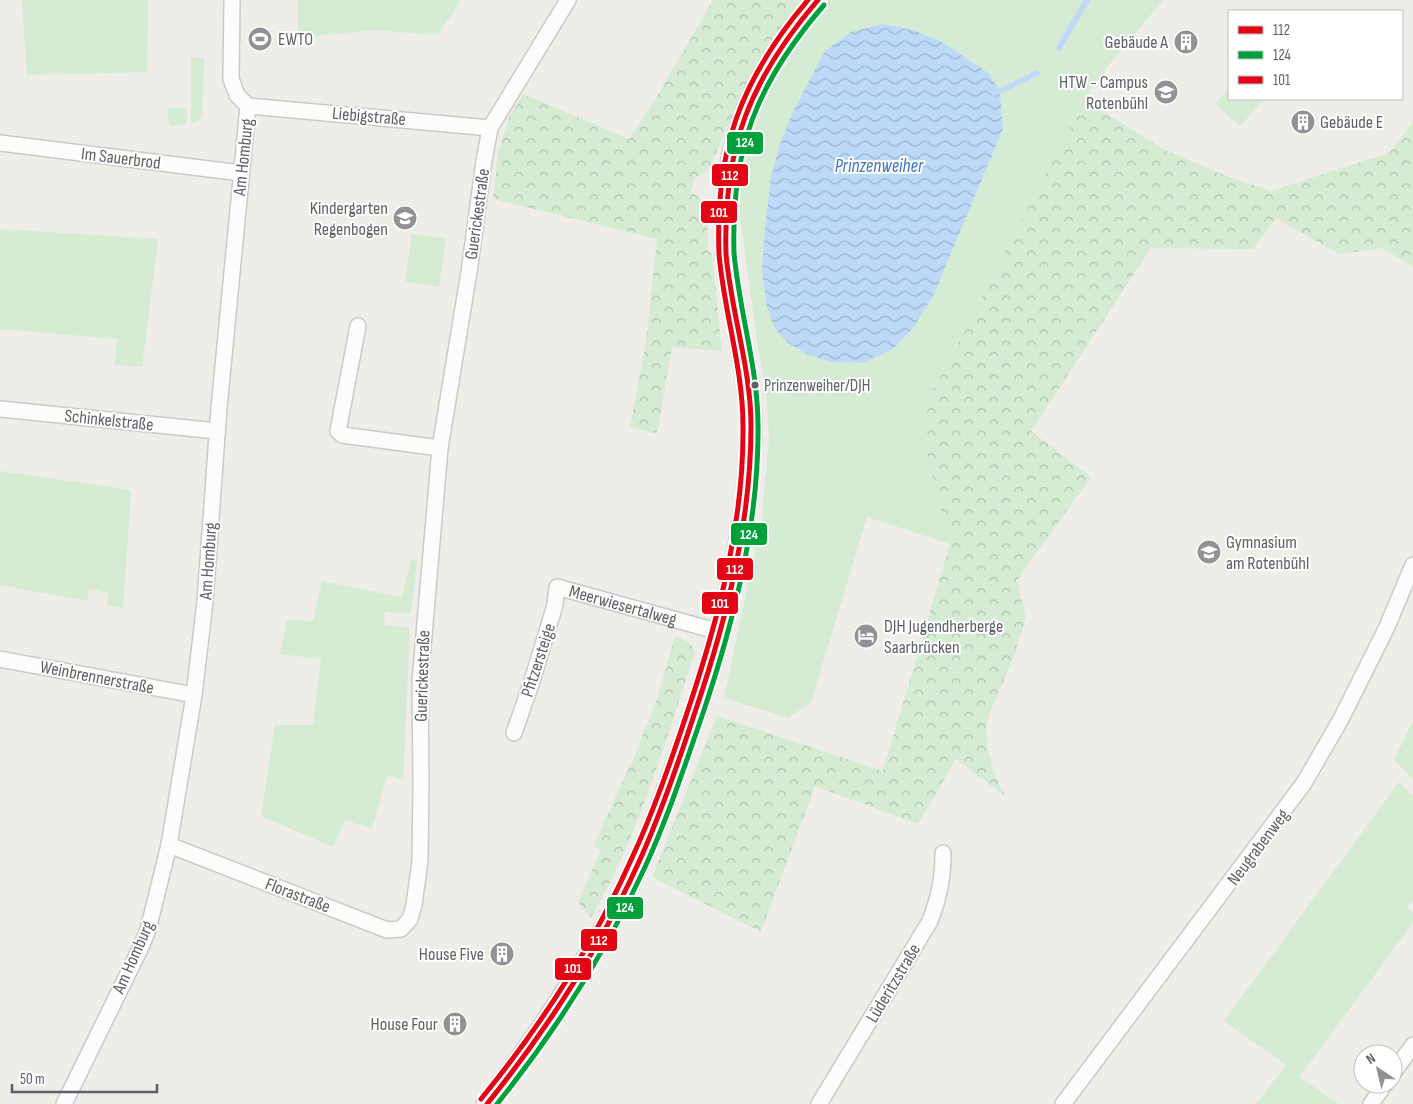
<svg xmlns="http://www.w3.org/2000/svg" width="1413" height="1104" viewBox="0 0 1413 1104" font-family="'Sofia Sans Condensed',sans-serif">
<defs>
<pattern id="forest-crowns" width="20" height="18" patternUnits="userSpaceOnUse" patternTransform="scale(1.25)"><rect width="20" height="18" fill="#d5ebd4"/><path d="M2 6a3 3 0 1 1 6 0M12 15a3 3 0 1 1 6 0" fill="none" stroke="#b0c2b0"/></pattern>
<pattern id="water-waves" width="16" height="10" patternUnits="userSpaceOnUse" patternTransform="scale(1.25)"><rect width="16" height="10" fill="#bcdaf8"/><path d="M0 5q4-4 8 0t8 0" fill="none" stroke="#9cb4cd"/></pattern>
</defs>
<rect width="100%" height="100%" fill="#eeede8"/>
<g fill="#d5ebd4">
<path d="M22,0H148L147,72L27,75Z"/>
<path d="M298,0H461L438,35L371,30L298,38Z"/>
<path d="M833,0H1163L1108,66L1084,100L927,402L928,460L950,544L867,517L811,702L788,718L724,698L762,518L769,439L767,401L757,340L738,202L743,168L758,113L779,66L800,35Z"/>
<path d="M191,58H204L202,117L196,123L191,124Z"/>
<path d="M1229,88V99H1264L1240,126L1215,104Z"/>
<path d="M168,108H186L187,125L171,126L168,118Z"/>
<path d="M0,229L158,239L142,367L115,365L117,339L0,329Z"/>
<path d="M412,234L446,238L439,287L405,282Z"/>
<path d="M0,471L131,490L123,608L107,606L108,593L89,589L87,601L0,585Z"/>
<path d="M411,559L417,561L411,614L385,612L384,625L410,628L403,780L387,775L372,829L345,820L333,847L261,816L275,725H313L321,659L280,654L287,620L313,621L322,581L402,597Z"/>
<path d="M1413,721V779L1394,760Z"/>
<path d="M1399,782L1413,796V900L1407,907L1413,913V923L1299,1077L1339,1104H1256L1286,1065L1224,1021Z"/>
</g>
<g fill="url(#forest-crowns)">
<path d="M713,0H802L773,37L749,77L710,167L702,175L695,177L691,191L707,204L708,251L712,253L722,351L672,347L658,428L657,432L653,433L630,427L646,343L657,239L493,199L498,153L509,118L523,94L629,139L652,105Z"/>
<path d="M1084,100L1165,150L1226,176L1271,191L1389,153L1413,122V267L1383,248L1339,254L1276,218L1253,249L1151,248L1031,431L1091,477L1017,580L1026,618L1013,659L992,707L986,725L988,748L992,769L1005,796L956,759L918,824L815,786L761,932L652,877L717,716L883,771L950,544L928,460L927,402Z"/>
<path d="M675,636C684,640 692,642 695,652C665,743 639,835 591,918L578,902L601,850L593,846L635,755L658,696Z"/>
</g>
<path fill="url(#water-waves)" d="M882,24L913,30L944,43L988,73L1000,91L1003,129L933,296L913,328L893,349L863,363L831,362L806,354L787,342L775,329L767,307L762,272L764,239L771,176L782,138L794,110L825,51L851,32Z"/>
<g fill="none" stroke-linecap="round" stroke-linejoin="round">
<g stroke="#bcdaf8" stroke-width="5.5">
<path d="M1059,48L1087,0"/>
<path d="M994,94L1037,73"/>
</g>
<defs>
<g id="minor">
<path d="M248,106L490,128"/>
<path d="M0,143L241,173"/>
<path d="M358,326L338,431L342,435L440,448"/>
<path d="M0,409L217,431"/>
<path d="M0,659L194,695"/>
<path id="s1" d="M514,733L532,681L555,605L557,587L720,632"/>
<path d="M169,845L387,930L401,929L410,919L414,905L420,861L421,782L420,682L440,448L469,272L484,161L490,128L568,0"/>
<path d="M1393,1073L1413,1045"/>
<path d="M64,1104L141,947L148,930L169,845L194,695L205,602L219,408L248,106L237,95L231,79L232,0"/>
<path d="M819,1104L930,921C939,897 943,879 943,853"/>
<path d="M1063,1104L1304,783L1341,719L1386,629L1413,565"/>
<path d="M1371,1104L1385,1084"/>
</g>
<path id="secondary" d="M487,1104C506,1081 523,1056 540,1032C574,982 606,932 632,877C650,840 664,800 678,761C710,675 736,586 747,494C749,471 751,446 751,423C750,387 742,351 736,316C732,293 726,268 726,245C725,235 727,225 727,215C728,195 728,175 733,155C746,96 778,45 818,0"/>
</defs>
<use href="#minor" stroke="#cacac9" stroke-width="18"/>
<use href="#secondary" stroke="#cacbca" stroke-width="24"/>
<use href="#minor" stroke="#fcfcfc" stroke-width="15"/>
<use href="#secondary" stroke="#fcfcfc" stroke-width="21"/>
<defs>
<path id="bus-1" d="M487,1104C546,1031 599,949 638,864C661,814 679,761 696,709C727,618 751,522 751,426C751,368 731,312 726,254C723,147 749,81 818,0"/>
<path id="bus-2" d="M497,1104C554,1033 607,950 645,867C668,817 685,765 703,713C734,621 759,523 758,426C758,367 739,311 734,253C731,148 756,84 824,5"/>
<path id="bus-3" d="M481,1099C540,1027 593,945 631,860C654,811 672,758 689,707C719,617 744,521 743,426C743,368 724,312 719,254C715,150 740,80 808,0"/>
</defs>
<use href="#bus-1" stroke="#fff" stroke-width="9"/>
<use href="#bus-2" stroke="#fff" stroke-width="9"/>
<use href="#bus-3" stroke="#fff" stroke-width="9"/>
<use href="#bus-1" stroke="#e30513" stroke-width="5"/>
<use href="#bus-2" stroke="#00a13a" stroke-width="5"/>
<use href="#bus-3" stroke="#e30513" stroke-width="5"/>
</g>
<defs>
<symbol id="stadium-disc" viewBox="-11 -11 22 22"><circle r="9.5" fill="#909294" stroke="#fff"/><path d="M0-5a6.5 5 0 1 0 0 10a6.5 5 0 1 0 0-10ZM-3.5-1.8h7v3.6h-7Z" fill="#fff"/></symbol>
<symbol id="building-disc" viewBox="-11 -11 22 22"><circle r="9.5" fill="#909294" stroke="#fff"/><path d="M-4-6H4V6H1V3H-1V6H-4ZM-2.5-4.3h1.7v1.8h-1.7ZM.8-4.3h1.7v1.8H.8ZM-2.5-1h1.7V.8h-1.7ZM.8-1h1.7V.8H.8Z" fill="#fff"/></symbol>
<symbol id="university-disc" viewBox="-11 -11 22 22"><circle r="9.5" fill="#909294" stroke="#fff"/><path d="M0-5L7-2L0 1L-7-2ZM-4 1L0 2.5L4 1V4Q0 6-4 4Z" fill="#fff"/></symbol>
<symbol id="school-disc" viewBox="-11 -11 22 22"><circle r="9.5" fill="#909294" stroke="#fff"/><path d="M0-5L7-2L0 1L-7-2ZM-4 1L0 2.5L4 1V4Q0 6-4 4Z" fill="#fff"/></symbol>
<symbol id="hotel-disc" viewBox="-11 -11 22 22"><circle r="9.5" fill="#909294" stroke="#fff"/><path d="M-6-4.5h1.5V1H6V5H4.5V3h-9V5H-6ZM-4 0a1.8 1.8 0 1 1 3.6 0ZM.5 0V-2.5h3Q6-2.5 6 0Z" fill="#fff"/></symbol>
</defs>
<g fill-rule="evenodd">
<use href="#stadium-disc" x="246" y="25" width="28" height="28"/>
<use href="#building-disc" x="1172" y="28" width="28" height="28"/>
<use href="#university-disc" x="1152" y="78" width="28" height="28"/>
<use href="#building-disc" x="1289" y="108" width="28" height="28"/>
<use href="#school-disc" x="391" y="204" width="28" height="28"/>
<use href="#school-disc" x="1195" y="538" width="28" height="28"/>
<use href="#hotel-disc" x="852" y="622" width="28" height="28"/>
<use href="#building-disc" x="488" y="940" width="28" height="28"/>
<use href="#building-disc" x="441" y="1010" width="28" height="28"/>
</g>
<circle fill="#5d6167" stroke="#fff" stroke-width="2" cx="755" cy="385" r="4.5"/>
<g text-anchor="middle" stroke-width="4" stroke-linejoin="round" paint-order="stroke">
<g font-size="17" fill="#5d6167" stroke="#fff" text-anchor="start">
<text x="764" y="391">Prinzenweiher/DJH</text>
</g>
<g font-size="18" fill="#5d6167" stroke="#fff" text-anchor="end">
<text x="278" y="45" text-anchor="start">EWTO</text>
<text x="1168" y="48">Gebäude A</text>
<text x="1148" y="88">HTW - Campus<tspan x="1148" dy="21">Rotenbühl</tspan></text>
<text x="1320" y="128" text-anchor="start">Gebäude E</text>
<text x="388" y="214">Kindergarten<tspan x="388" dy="21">Regenbogen</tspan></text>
<text x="1226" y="548" text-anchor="start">Gymnasium<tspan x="1226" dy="21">am Rotenbühl</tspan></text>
<text x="884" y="632" text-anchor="start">DJH Jugendherberge<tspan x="884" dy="21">Saarbrücken</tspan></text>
<text x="484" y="960">House Five</text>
<text x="438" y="1030">House Four</text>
</g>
<g font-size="18" fill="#5d6167" stroke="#fff">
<text transform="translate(369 116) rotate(5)" y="6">Liebigstraße</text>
<text transform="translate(243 157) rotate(-84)" y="6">Am Homburg</text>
<text transform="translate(121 158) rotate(7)" y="6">Im Sauerbrod</text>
<text transform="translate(477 214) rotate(-82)" y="6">Guerickestraße</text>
<text transform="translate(109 420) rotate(6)" y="6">Schinkelstraße</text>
<text transform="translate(208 561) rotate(-86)" y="6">Am Homburg</text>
<text dy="6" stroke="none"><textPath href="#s1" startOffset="221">Meerwiesertalweg</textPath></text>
<text transform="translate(538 660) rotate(-72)" y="6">Pfitzersteige</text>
<text transform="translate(422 676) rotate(-88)" y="6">Guerickestraße</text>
<text transform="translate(97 677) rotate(11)" y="6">Weinbrennerstraße</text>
<text transform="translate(1258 847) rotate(-53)" y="6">Neugrabenweg</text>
<text transform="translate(298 895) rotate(21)" y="6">Florastraße</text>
<text transform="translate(133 957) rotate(-66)" y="6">Am Homburg</text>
<text transform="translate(893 983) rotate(-59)" y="6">Lüderitzstraße</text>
</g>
<g font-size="19" font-style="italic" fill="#3c74c5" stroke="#fff">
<text x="879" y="172">Prinzenweiher</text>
</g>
</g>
<g stroke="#fff" stroke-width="2">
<rect x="726" y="131" width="38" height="24" rx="5" fill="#00a13a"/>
<rect x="711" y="163" width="38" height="24" rx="5" fill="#e30513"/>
<rect x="700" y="200" width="38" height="24" rx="5" fill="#e30513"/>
<rect x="730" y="522" width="38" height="24" rx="5" fill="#00a13a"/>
<rect x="716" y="557" width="38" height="24" rx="5" fill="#e30513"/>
<rect x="701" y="591" width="38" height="24" rx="5" fill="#e30513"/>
<rect x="606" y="896" width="38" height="24" rx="5" fill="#00a13a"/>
<rect x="580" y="928" width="38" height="24" rx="5" fill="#e30513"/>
<rect x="554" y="957" width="38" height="24" rx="5" fill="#e30513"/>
</g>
<g font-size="14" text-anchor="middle" font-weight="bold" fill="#fff">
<text x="745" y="147">124</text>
<text x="730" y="180">112</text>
<text x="719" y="217">101</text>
<text x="749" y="539">124</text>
<text x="735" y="574">112</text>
<text x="720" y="608">101</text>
<text x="625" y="912">124</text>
<text x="599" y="945">112</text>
<text x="573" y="973">101</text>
</g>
<rect x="1228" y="10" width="175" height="90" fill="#ffffff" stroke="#bec0c2"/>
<rect x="1238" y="26" width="25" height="8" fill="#e30513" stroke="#bec0c2"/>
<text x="1273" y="35" font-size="15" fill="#5d6167">112</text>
<rect x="1238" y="51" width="25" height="8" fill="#00a13a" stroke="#bec0c2"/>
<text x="1273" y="60" font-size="15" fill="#5d6167">124</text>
<rect x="1238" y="76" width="25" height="8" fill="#e30513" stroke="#bec0c2"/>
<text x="1273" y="85" font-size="15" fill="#5d6167">101</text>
<g transform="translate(1378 1069) rotate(325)"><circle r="24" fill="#ffffff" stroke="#bec0c2"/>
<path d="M0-4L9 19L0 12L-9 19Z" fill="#909294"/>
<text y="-8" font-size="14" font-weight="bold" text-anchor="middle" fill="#5d6167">N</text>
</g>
<path d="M12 1084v8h145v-8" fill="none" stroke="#5d6167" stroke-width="2.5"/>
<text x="20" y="1084" font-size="15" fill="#5d6167" stroke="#ffffff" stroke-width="4" paint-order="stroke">50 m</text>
</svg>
